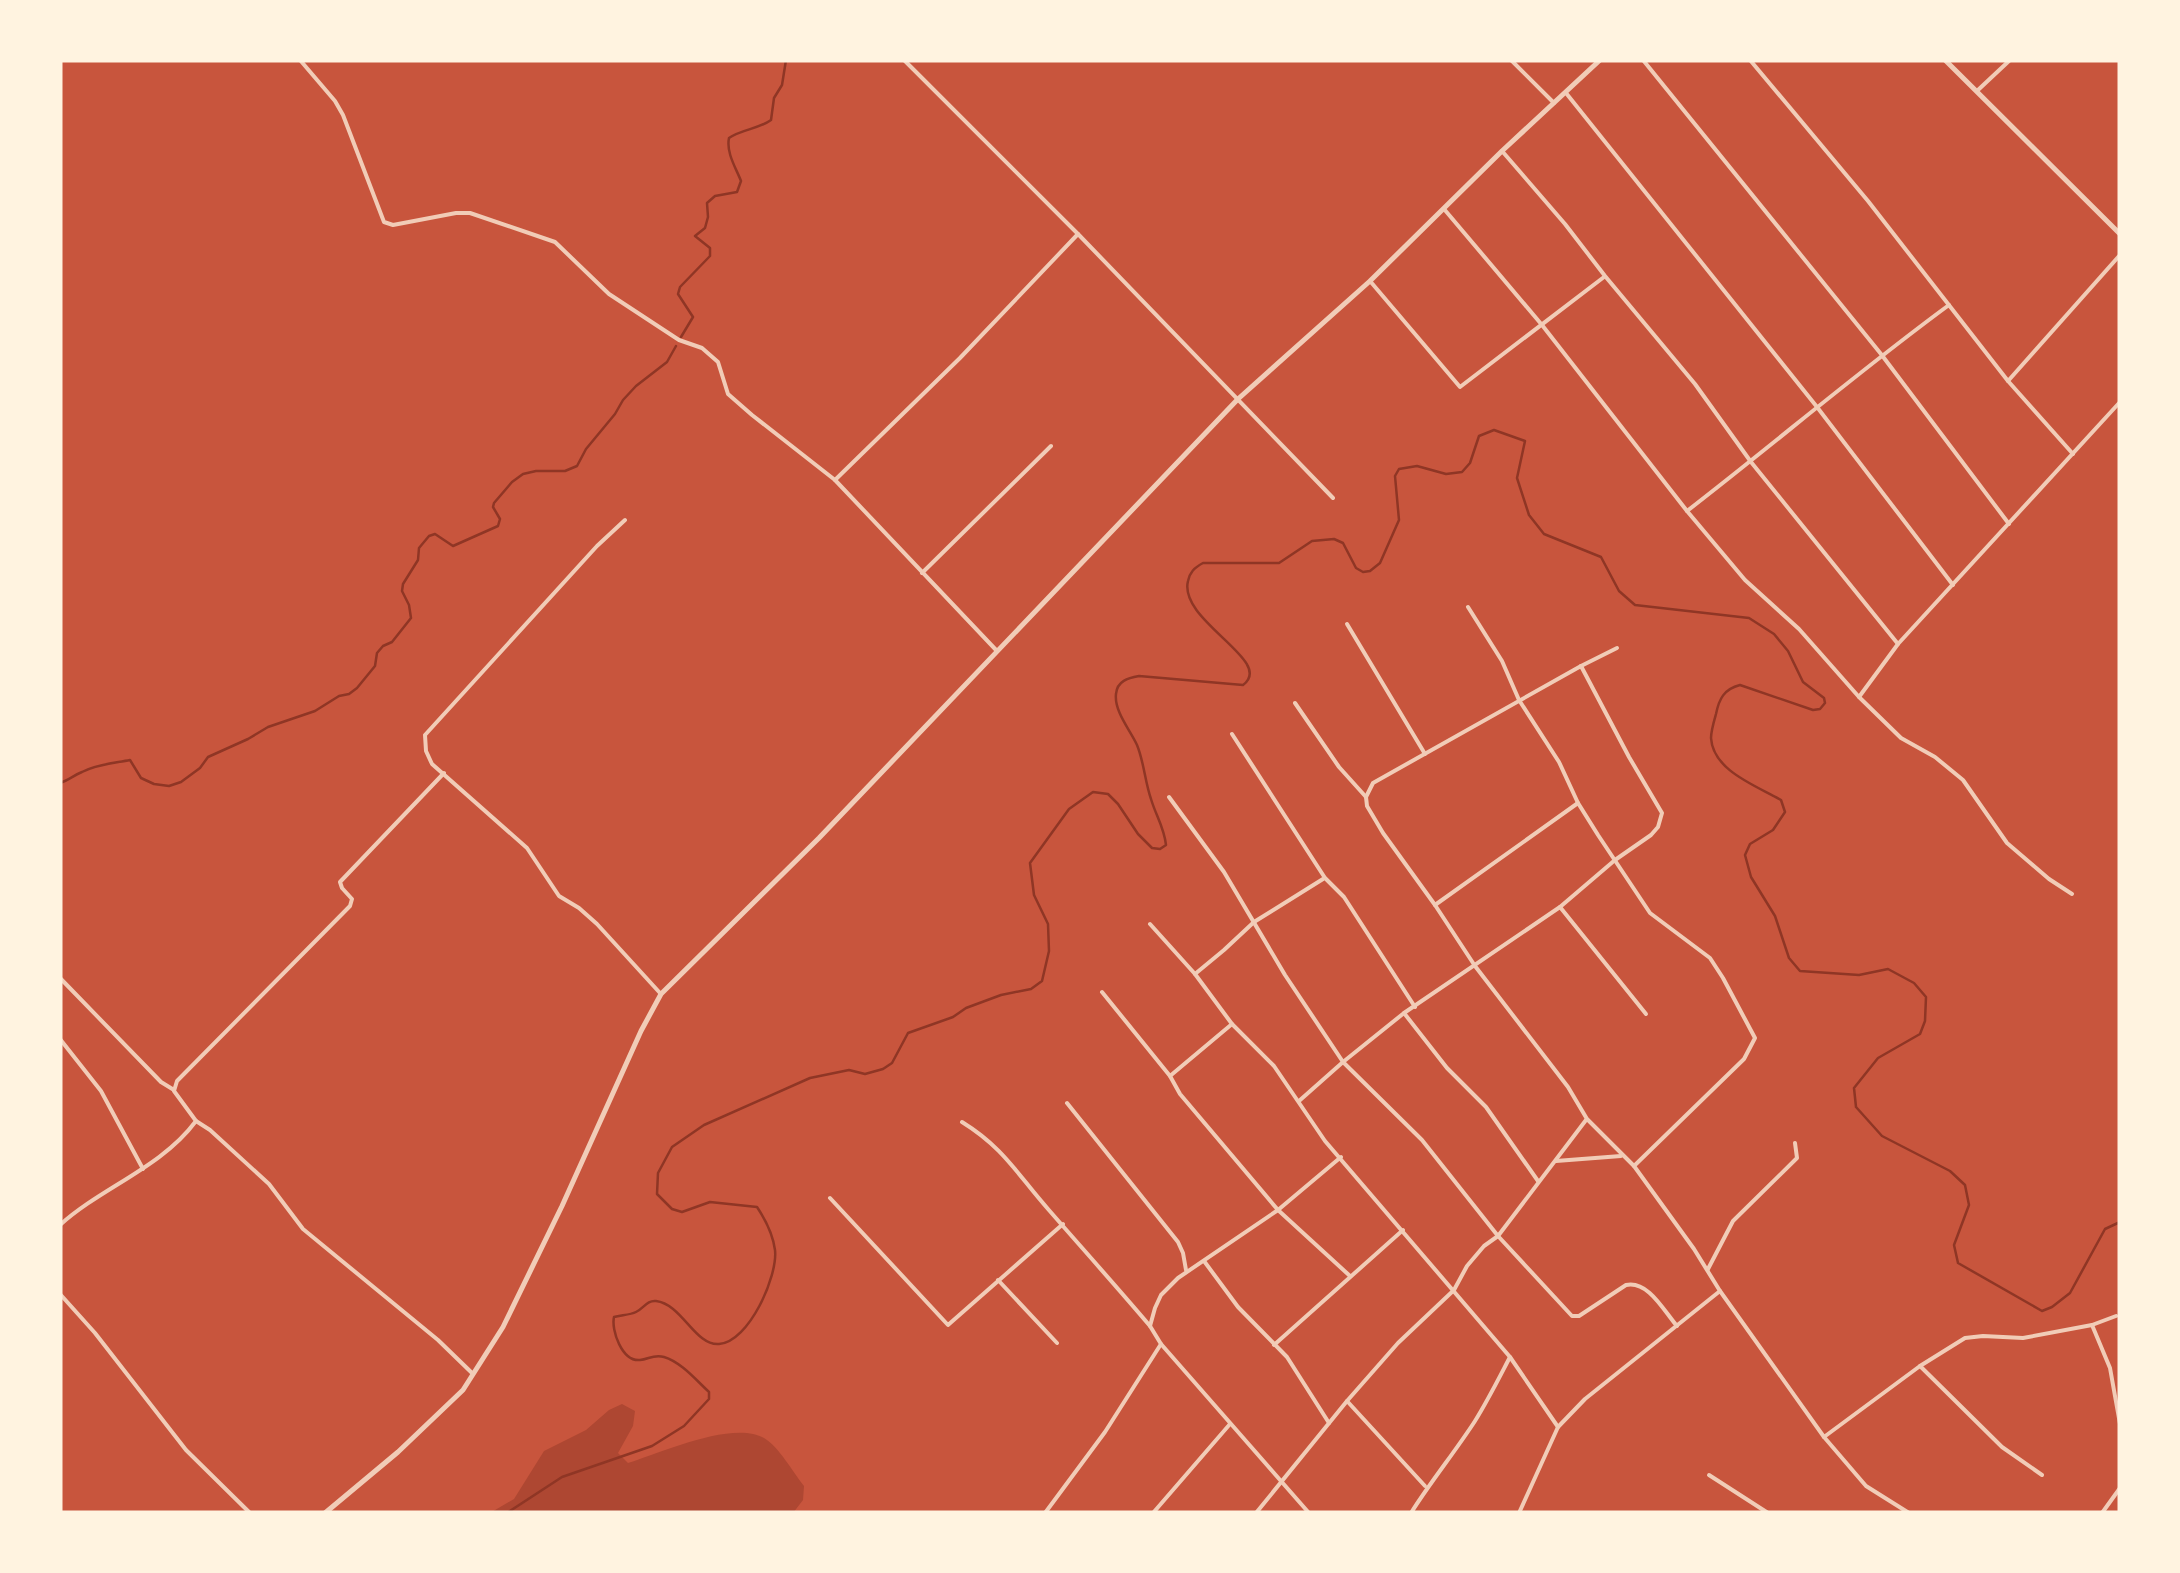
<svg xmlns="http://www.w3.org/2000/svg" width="2180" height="1573" viewBox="0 0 2180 1573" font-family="Merriweather,serif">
<rect width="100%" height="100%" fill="#c8553d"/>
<path fill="#ae4732" d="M622,1404L635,1411L633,1426L618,1453L628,1463C660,1453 733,1420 764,1438C780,1448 792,1471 804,1486L803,1500L793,1513H490L514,1499L544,1451L586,1430L609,1410Z"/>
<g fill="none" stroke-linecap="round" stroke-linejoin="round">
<g stroke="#8f3625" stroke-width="2.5">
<path d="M681,337L693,317L678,294L680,287L710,256V248L695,236L705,228L708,217L707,203L715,196L737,192L741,181C736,168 726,153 729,138C742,129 759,129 771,120L774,98L782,85L786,60"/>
<path d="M60,783C69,780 74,775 82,772C97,764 115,763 130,760L141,778L154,784L169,786L181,782L200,768L208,757L248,739L268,727L315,711L339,696L349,694L357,688L375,666L377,653L383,646L392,642L411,618L409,605L402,591L403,584L418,560L419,548L429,536L435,534L453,546L498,526L500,519L493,507L494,503L512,482L523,474L536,471H565L577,466L586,449L615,414L623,400L636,386L667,362L676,346"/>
<path d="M507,1513L562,1477L652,1446L684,1426L709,1399V1392C696,1380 681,1362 664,1357C654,1354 649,1359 640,1360C622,1362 611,1330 614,1317C621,1315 630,1315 636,1312C644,1308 647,1300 656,1301C682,1304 695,1346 719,1344C749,1342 778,1276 775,1250C773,1235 765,1219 757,1207L710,1202L682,1212L672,1209L657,1194L658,1173L672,1147L704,1125L810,1078L849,1070L865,1074L883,1069L892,1063L908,1033L953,1017L966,1008L1001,995L1031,989L1042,981L1049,951L1048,924L1034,895L1030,863L1069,809L1093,792L1108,794L1118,804L1138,834L1152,848L1160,849L1166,845C1164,827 1156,816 1151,799C1145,782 1144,762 1137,745C1130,730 1114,711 1116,694C1117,681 1128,678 1139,676L1243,685C1276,661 1178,621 1188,581C1190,572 1194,568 1203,563H1279L1312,541L1334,539L1343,543L1356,568L1363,572L1370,571L1380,563L1399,520L1395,476L1399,469L1417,466L1446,474L1462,472L1470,463L1479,436L1494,430L1525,441L1517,478L1529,515L1544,534L1601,557L1619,591L1635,605L1749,618L1774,634L1788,651L1803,682L1824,698L1825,703L1820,709L1813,710L1740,685C1724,689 1719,699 1716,714C1714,721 1711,731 1711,738C1713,771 1757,786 1781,800L1785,812L1773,830L1750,844L1745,855L1751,877L1775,916L1789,958L1800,971L1859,975L1888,969L1914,983L1926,997L1925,1021L1920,1034L1878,1058L1854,1088L1856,1107L1882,1136L1950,1171L1965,1185L1969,1205L1954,1245L1958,1263L2042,1311L2052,1307L2070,1293L2105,1229L2120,1222"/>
</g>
<g stroke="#f1ccb7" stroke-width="4">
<path d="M300,60L335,101L343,115L384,222L393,225L456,213H470L555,242L609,294L679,340L702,348L718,362L728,394L752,415L835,480L997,651"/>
<path d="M904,60L1078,234L1333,498"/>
<path d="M1511,60L1554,103"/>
<path d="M1643,60L1881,354L2009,524"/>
<path d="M1750,60L1868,201L2008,381L2073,454"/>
<path d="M1978,90L2010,60"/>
<path d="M1566,93L1817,407L1953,585"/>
<path d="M1502,151L1565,224L1605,276L1695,384L1751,462L1898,644"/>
<path d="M1444,209L1542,325L1687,511L1745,580L1799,629L1859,697L1901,738L1935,757L1963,780L2007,843L2049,879L2072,894"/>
<path d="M1370,281L1460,387L1604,277"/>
<path d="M2008,381L2120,255"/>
<path d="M835,480L960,358L1078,234"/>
<path d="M1687,511C1775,443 1859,371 1949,305"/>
<path d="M625,520L597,546L425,735L426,751L432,764L527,848L559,896L579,908L597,924L660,993"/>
<path d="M922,573L1051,446"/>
<path d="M1468,607L1502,661L1519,700L1559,762L1578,803L1598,835L1650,913L1710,958L1723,978L1755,1038L1744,1059L1634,1166"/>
<path d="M1347,624L1425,754"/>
<path d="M1581,666L1617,648"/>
<path d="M1859,697L1898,644L2120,402"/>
<path d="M1295,703L1339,767L1366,797L1367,806L1383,833L1435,905L1475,966L1568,1087L1587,1119L1634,1166L1694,1249L1720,1291L1824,1437L1866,1486L1909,1513"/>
<path d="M1232,734L1325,878L1344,897L1415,1007"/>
<path d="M1169,797L1224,872L1285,975L1343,1062L1422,1140L1498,1236L1572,1316H1579L1626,1285C1648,1280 1664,1311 1677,1326"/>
<path d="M1435,905L1578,803"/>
<path d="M1560,907L1646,1014"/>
<path d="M1150,924L1195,974L1232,1024L1274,1066L1325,1141L1510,1357L1558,1427"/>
<path d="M1195,974L1224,950L1254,922L1323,879"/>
<path d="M60,978L161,1082L174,1090"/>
<path d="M1102,992L1170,1076L1180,1094L1278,1210L1350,1276"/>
<path d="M1404,1013L1447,1068L1486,1107L1538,1181"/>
<path d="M60,1039L101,1091L143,1169"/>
<path d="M1170,1076L1232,1024"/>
<path d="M1299,1101L1343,1062L1404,1013L1560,907L1615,860L1651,835L1658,827L1662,813L1629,757L1581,666L1373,783L1366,797"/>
<path d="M1067,1103L1178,1242L1183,1253L1186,1270"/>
<path d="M196,1121L210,1130L269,1184L303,1229L438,1340L472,1373"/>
<path d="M962,1122C1004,1148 1017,1174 1048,1209C1082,1248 1116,1286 1150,1326L1161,1344L1309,1513"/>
<path d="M1556,1161L1621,1156"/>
<path d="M830,1198L948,1325L1063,1224"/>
<path d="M60,1225C102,1187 161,1168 196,1121L174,1091L177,1081L350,906L352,899L342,888L340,882L444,773"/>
<path d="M1204,1261L1238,1307L1287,1357L1329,1423"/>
<path d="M1708,1269L1733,1221L1797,1158L1795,1143"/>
<path d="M998,1280L1057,1343"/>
<path d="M60,1294L95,1333L186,1450L250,1513"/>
<path d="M2092,1325L2110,1368L2120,1424"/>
<path d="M1150,1326L1155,1308L1161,1295L1178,1278L1278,1210L1341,1157"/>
<path d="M1274,1345L1403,1230"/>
<path d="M1920,1366L2002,1447L2042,1475"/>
<path d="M1347,1401L1425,1486"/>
<path d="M1824,1437L1920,1366L1965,1338L1983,1336L2023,1338L2092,1325L2116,1316"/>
<path d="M1709,1475L1768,1513"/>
<path d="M1045,1513L1105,1432L1161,1344"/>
<path d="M1153,1513L1230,1424"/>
<path d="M1256,1513L1347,1401L1398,1343L1454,1290L1467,1266L1484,1246L1498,1236L1586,1120"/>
<path d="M1411,1513C1431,1481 1455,1452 1475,1421C1488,1400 1499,1378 1510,1357"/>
<path d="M1519,1513L1558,1427L1585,1399L1720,1291"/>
<path d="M2102,1513L2120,1488"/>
</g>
<g stroke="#f1ccb7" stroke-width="5">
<path d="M1945,60L2120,234"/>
<path d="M325,1513L398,1452L463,1390L503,1327L562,1206L641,1031L661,994L819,838L1238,399L1370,281L1502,151L1600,60"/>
</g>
</g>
<rect width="2180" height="1573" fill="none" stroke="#fff3e0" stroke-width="125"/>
</svg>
